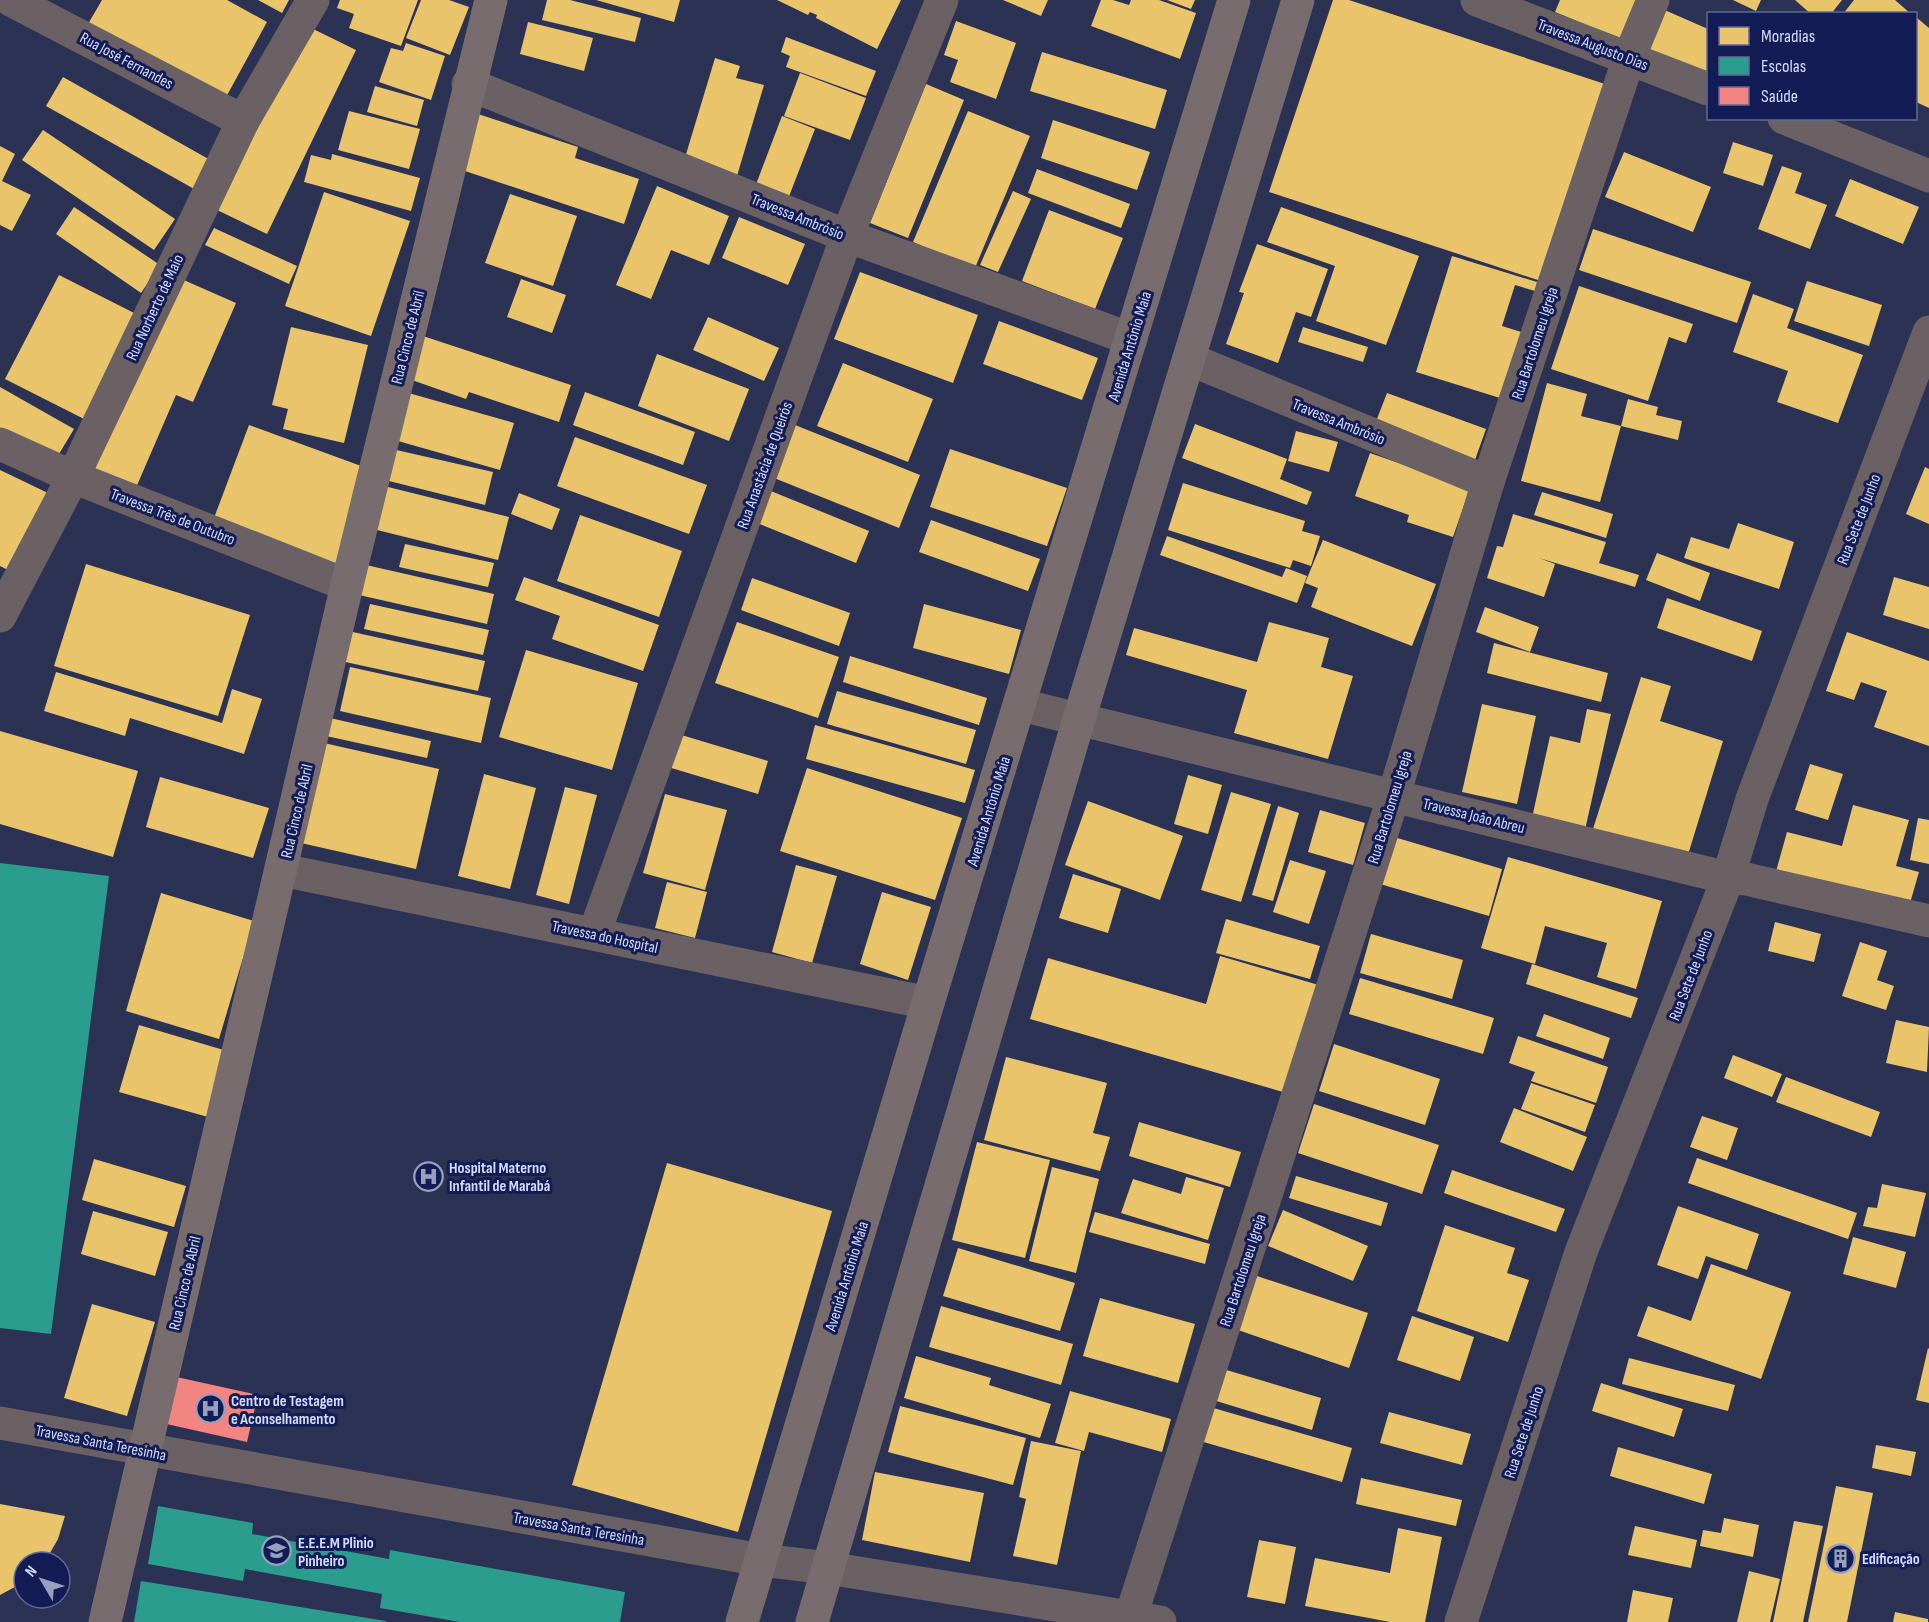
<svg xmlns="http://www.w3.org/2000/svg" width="1929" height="1622" viewBox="0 0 1929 1622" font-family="'Sofia Sans Condensed',sans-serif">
<rect width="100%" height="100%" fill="#2c3253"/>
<g fill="#e9c46a">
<path d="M102,0H227L267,22L225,99L88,24Z"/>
<path d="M258,0H289L282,13Z"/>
<path d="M340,0H418L401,46L349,28L354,14L337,8Z"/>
<path d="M421,0H449L469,7L450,55L406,38Z"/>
<path d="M547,0H570L641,18L635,42L542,20Z"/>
<path d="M596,0H680L674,22Z"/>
<path d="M777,0H901L877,49L816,18L817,15L810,12L808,15Z"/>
<path d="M1003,0H1048L1041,16Z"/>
<path d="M1101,0H1113L1129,5L1131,0H1159L1196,13L1180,59L1091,26Z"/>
<path d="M1167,0H1195L1191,9Z"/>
<path d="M1333,0H1349L1611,86L1547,283L1269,192Z"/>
<path d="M1560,0H1637L1620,39L1555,12Z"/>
<path d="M1733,0H1761L1756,11Z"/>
<path d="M1795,0H1842L1831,14H1811Z"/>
<path d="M1854,0H1895L1911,14H1843Z"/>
<path d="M1660,8L1708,29V74L1644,47Z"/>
<path d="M1916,17L1929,28V108L1916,102Z"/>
<path d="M956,21L1016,43L996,99L950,82L958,60L944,55Z"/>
<path d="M528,22L593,38L584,71L520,54Z"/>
<path d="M305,25L356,50L267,234L215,209Z"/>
<path d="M786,37L876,71L866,96L786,67L790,56L781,52Z"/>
<path d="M406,43L445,56L431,100L379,82L391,48L403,51Z"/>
<path d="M1042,52L1167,90L1155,129L1030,91Z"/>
<path d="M715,58L740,66L736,78L764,85L737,176L684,161Z"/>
<path d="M800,73L866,98L850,140L784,116Z"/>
<path d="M63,77L212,161L196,190L46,106Z"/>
<path d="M926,84L964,100L908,238L870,223Z"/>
<path d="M375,86L424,100L417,126L367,112Z"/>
<path d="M349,111L420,129L409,169L338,150Z"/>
<path d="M968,111L1030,136L975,268L913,242Z"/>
<path d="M478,114L578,147L575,158L639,179L624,224L459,169Z"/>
<path d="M782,116L815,129L788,199L755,187Z"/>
<path d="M1053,120L1150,152L1137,190L1041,158Z"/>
<path d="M43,130L175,219L154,250L22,160Z"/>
<path d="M1733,142L1773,155L1763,186L1723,173Z"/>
<path d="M0,146L15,154L2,181L31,195L12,231L0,225Z"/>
<path d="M1624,152L1711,187L1693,232L1605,197Z"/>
<path d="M332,154L420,178L411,211L304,182L311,155L331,160Z"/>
<path d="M1782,166L1802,173L1795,193L1827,205L1810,249L1758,229Z"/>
<path d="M1037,169L1130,204L1121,228L1028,193Z"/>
<path d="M1850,179L1919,207L1903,244L1835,216Z"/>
<path d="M657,186L729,216L709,265L671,250L651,299L616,285Z"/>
<path d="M1013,191L1031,199L998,272L980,265Z"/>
<path d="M324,192L410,221L371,336L285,306Z"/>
<path d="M510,194L577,216L553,286L485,263Z"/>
<path d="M74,207L160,265L141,293L56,234Z"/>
<path d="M1281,207L1419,256L1386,345L1316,321L1335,266L1267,242Z"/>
<path d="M1049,210L1123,238L1095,309L1022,281Z"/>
<path d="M739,217L805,244L788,285L722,258Z"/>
<path d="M214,228L297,266L289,284L205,245Z"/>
<path d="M1593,229L1751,282L1737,323L1579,270Z"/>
<path d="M1257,244L1328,269L1311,317L1296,312L1278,363L1226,344L1244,293L1239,292Z"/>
<path d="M1452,256L1537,282L1535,291L1515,285L1502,326L1534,336L1513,402L1416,372Z"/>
<path d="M860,272L978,315L953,383L834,339Z"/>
<path d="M170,274L236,303L193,402L176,395L135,490L86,469Z"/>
<path d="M59,275L138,315L84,419L5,379Z"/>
<path d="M521,279L566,295L552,333L507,317Z"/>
<path d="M1807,281L1882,305L1869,346L1794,321Z"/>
<path d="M1579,286L1693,324L1686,343L1669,337L1648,401L1551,369Z"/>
<path d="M1753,294L1794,309L1787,328L1863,355L1838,423L1777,402L1788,371L1733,352Z"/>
<path d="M708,317L779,348L764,381L693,350Z"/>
<path d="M999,321L1098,358L1082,400L983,364Z"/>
<path d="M291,327L368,345L344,443L283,429L288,409L272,405Z"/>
<path d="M1303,327L1368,347L1363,362L1298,342Z"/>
<path d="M423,336L571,385L559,422L469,392L466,399L409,379Z"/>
<path d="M657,354L749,389L729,441L638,406Z"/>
<path d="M843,363L933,399L908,462L817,426Z"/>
<path d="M1547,383L1587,394L1581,416L1621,426L1600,502L1521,481Z"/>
<path d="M0,387L74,429L53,464L0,433Z"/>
<path d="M405,392L514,423L500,470L391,439Z"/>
<path d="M585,392L695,432L683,465L573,425Z"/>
<path d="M1387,393L1486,429L1475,460L1375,424Z"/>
<path d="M1628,399L1658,407L1656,415L1682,421L1678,440L1621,426Z"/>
<path d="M790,423L920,475L899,528L769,476Z"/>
<path d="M1195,424L1287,459L1280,479L1312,492L1307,505L1182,458Z"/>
<path d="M249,425L372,470L334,571L211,526Z"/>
<path d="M1296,431L1338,442L1329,472L1288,461Z"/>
<path d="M575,437L707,485L689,534L557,486Z"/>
<path d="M392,449L493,472L485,505L385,480Z"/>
<path d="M950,449L1067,488L1047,546L930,507Z"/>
<path d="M1370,453L1470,488L1453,537L1407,522L1409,515L1355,496Z"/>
<path d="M1925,467L1929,469V524L1906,514Z"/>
<path d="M0,470L50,494L12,572L0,566Z"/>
<path d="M1183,483L1305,521L1302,531L1320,536L1311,566L1293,560L1290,568L1168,530Z"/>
<path d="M384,486L509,517L498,560L373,529Z"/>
<path d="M766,489L869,531L856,563L752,521Z"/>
<path d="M1542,492L1613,514L1606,538L1534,515Z"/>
<path d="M519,493L560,509L552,530L511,514Z"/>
<path d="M1513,514L1606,542L1599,563L1639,575L1635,587L1539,558L1555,564L1544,597L1487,578L1497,546L1503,547Z"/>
<path d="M580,515L682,551L659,617L557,581Z"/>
<path d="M931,520L1040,559L1028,591L919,552Z"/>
<path d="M1738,523L1794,542L1779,589L1684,558L1691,537L1729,549Z"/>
<path d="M1167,536L1282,577L1286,568L1307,576L1297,603L1160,555Z"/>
<path d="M1323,540L1436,584L1412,646L1311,607L1318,588L1305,583Z"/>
<path d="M405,544L494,563L488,587L399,567Z"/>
<path d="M1657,553L1710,573L1700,601L1646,580Z"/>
<path d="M86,564L250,615L218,716L54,666Z"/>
<path d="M366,565L494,594L487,624L359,595Z"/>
<path d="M524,577L659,625L643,671L552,639L560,616L515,600Z"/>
<path d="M1894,577L1929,587V629L1883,615Z"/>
<path d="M752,578L850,613L839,646L741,610Z"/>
<path d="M1667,598L1762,631L1752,661L1657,628Z"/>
<path d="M370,604L489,630L483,655L364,629Z"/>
<path d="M924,604L1021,630L1009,674L913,648Z"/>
<path d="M1485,607L1539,627L1530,652L1476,632Z"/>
<path d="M737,622L839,657L818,718L715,683Z"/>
<path d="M1269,622L1329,638L1321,667L1353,676L1328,759L1234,733L1247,690L1126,655L1134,628L1257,662Z"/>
<path d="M348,631L485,661L478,691L341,661Z"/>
<path d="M1847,632L1929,661V746L1874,727L1887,691L1861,682L1854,700L1826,691Z"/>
<path d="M1494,643L1608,673L1601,702L1487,673Z"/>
<path d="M526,650L638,683L612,770L499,737Z"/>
<path d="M850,656L987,698L979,725L843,682Z"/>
<path d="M350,667L491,698L481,743L340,711Z"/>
<path d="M56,672L222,723L232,689L262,699L244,754L130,718L125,736L44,711Z"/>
<path d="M1641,677L1671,686L1660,721L1723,741L1687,858L1593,829Z"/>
<path d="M837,691L976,730L966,764L827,724Z"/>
<path d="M1482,704L1536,716L1517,804L1462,792Z"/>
<path d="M1587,709L1611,714L1585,830L1532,818L1550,736L1580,743Z"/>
<path d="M330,718L431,741L427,758L326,736Z"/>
<path d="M815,725L975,770L965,803L806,759Z"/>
<path d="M0,731L138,771L113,857L0,824Z"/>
<path d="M678,734L768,761L758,794L668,767Z"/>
<path d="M324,743L439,769L416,869L301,843Z"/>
<path d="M1810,764L1843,774L1828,820L1795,810Z"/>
<path d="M807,768L962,818L935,900L780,851Z"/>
<path d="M484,774L536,788L510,889L458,876Z"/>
<path d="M1188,775L1222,785L1208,834L1174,824Z"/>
<path d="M160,777L269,808L253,858L146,827Z"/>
<path d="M565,787L597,795L569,904L536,895Z"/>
<path d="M1231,792L1271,804L1241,902L1201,890Z"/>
<path d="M665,794L727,810L705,890L643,873Z"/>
<path d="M1088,801L1183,836L1160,900L1065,865Z"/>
<path d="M1853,805L1909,820L1896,866L1919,872L1908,910L1775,875L1787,832L1842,846Z"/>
<path d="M1278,806L1299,813L1273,901L1252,895Z"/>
<path d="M1320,810L1365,823L1353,865L1308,852Z"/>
<path d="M1918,818L1929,820V864L1910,860Z"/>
<path d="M1394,837L1502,869L1489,916L1380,884Z"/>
<path d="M1508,857L1662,901L1636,989L1597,977L1607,943L1545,926L1535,964L1481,948Z"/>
<path d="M1290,860L1326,871L1309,924L1273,912Z"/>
<path d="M796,865L837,876L812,963L772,952Z"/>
<path d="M1073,874L1121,889L1108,933L1059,918Z"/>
<path d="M667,882L707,892L695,938L655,928Z"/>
<path d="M882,892L931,907L908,980L860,964Z"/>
<path d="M161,893L254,921L219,1039L126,1011Z"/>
<path d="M1226,919L1320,946L1310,979L1216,953Z"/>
<path d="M1775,922L1821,934L1814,962L1768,951Z"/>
<path d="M1371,934L1463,960L1452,999L1360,973Z"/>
<path d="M1860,942L1887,951L1877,980L1894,986L1886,1010L1842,996Z"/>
<path d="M1220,956L1322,986L1290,1094L1030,1019L1048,958L1206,1004Z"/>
<path d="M1532,964L1638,998L1631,1018L1526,984Z"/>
<path d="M1360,978L1494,1018L1483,1054L1349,1014Z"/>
<path d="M1544,1014L1610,1038L1603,1059L1536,1036Z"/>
<path d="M1896,1020L1929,1027L1927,1072L1886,1063Z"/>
<path d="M139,1025L227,1051L208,1117L119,1092Z"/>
<path d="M1518,1036L1608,1067L1596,1103L1531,1081L1535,1072L1509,1063Z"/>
<path d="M1334,1044L1440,1079L1425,1125L1319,1091Z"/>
<path d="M1733,1055L1782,1074L1772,1097L1724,1078Z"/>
<path d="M1006,1057L1107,1083L1093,1133L1110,1137L1100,1171L984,1140Z"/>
<path d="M1786,1077L1880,1112L1871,1137L1776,1102Z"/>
<path d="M1531,1083L1595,1105L1585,1132L1521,1109Z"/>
<path d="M1314,1104L1439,1145L1422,1194L1298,1153Z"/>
<path d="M1514,1108L1587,1137L1573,1171L1500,1142Z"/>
<path d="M1702,1116L1738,1128L1727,1160L1690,1147Z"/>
<path d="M1139,1122L1241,1152L1230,1187L1129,1156Z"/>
<path d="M977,1142L1050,1160L1025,1258L952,1240Z"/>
<path d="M1697,1158L1857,1213L1848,1239L1688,1183Z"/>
<path d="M94,1159L186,1186L174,1227L82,1200Z"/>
<path d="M667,1163L832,1211L738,1532L572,1485Z"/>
<path d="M1052,1167L1099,1179L1076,1273L1029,1261Z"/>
<path d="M1452,1170L1565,1209L1556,1232L1444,1193Z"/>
<path d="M1296,1176L1388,1203L1381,1226L1289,1198Z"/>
<path d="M1186,1177L1224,1188L1208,1240L1121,1213L1133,1179L1181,1194Z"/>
<path d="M1882,1184L1926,1193L1915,1237L1863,1226L1868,1207L1877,1208Z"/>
<path d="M1678,1206L1759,1234L1747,1270L1706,1256L1698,1279L1657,1265Z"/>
<path d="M1283,1210L1368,1246L1353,1281L1268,1246Z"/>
<path d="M93,1211L168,1232L155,1276L81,1254Z"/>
<path d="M1095,1212L1210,1244L1205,1264L1089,1232Z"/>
<path d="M1445,1225L1515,1248L1507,1273L1529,1280L1508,1342L1417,1311Z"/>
<path d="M1853,1237L1906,1252L1896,1288L1843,1274Z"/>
<path d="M958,1248L1075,1283L1060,1331L943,1296Z"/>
<path d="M1711,1264L1791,1292L1761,1379L1637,1336L1648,1306L1691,1321Z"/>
<path d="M1257,1276L1368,1313L1349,1368L1238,1330Z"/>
<path d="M1100,1298L1195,1324L1178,1383L1083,1356Z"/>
<path d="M92,1304L155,1322L127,1416L64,1398Z"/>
<path d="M941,1306L1073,1344L1061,1385L929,1347Z"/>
<path d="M1412,1316L1474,1337L1460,1381L1397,1360Z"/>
<path d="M1928,1348L1929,1349V1403L1916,1400Z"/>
<path d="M916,1356L991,1378L989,1385L1051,1404L1040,1438L904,1398Z"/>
<path d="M1629,1358L1735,1385L1728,1411L1622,1384Z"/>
<path d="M1223,1369L1321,1398L1312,1430L1213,1400Z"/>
<path d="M1601,1383L1683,1409L1674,1437L1592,1411Z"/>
<path d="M1070,1391L1171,1419L1162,1452L1089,1432L1084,1451L1055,1443Z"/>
<path d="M900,1406L1026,1438L1013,1485L888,1452Z"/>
<path d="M1210,1407L1352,1448L1342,1482L1200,1441Z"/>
<path d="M1389,1412L1471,1434L1462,1465L1380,1443Z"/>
<path d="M1031,1441L1081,1451L1057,1565L1013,1556L1026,1499L1019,1497Z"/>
<path d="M1876,1445L1916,1452L1911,1476L1872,1468Z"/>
<path d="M1618,1447L1712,1474L1704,1504L1610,1476Z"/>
<path d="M875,1472L984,1493L970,1562L862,1540Z"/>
<path d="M1361,1478L1462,1500L1456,1526L1356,1504Z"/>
<path d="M1836,1486L1873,1493L1847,1622H1808Z"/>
<path d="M0,1504L65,1516L58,1539L46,1560L44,1562H24V1582L0,1595Z"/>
<path d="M1724,1518L1759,1525L1753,1557L1700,1546L1703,1530L1721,1533Z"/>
<path d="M1794,1521L1823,1526L1803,1622H1773Z"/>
<path d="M1635,1526L1697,1540L1691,1568L1628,1555Z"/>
<path d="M1398,1528L1442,1537L1425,1622H1390L1305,1606L1315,1558L1390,1573Z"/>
<path d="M1259,1540L1296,1547L1285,1604L1247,1597Z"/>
<path d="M1749,1571L1780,1579L1770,1622H1737Z"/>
<path d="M1633,1590L1673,1598L1668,1622H1627Z"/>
<path d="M1895,1612L1928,1619V1622H1893Z"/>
</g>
<g fill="#2a9d8f">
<path d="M0,863L109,876L51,1334L0,1328Z"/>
<path d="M158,1506L253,1523L252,1534L389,1559L390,1550L625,1592L620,1622H460L380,1608L382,1594L245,1569L243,1581L148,1564Z"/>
<path d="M141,1581L386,1621V1622H134Z"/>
</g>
<path fill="#f28482" d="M172,1376L258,1395L247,1442L162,1423Z"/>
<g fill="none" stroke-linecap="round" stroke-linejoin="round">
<g stroke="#6b6164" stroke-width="33">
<path d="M11,0L243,121"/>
<path d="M1477,0L1708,89"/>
<path d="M468,84L847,236L1131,339"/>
<path d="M1784,118L1929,176"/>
<path d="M1189,359L1488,482"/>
<path d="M0,444L73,477L347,585"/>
<path d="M0,616L73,477L243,121L313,0"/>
<path d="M1021,705L1728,878L1746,879L1929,921"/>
<path d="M282,870L928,1003"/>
<path d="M594,934L847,236L942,0"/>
<path d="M0,1423L761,1560L828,1568L1160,1622"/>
<path d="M1131,1616L1394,795L1488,482L1629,58L1653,0"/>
<path d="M1461,1622L1581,1252L1728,878L1752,799L1929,332"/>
</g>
<g stroke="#786c6f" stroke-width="33">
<path d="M105,1622L347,585L491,0"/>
<path d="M742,1622L928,1003L1234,0"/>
<path d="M812,1622L1079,719L1298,0"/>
</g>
</g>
<defs>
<symbol id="hospital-ring" viewBox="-11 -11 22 22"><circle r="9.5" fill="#141c56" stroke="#98a0bf" stroke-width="1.5"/><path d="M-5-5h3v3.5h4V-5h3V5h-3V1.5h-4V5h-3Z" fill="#98a0bf"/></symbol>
<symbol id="school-ring" viewBox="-11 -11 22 22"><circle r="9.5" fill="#141c56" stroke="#98a0bf" stroke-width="1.5"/><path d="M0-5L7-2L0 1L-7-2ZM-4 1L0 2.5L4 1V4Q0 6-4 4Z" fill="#98a0bf"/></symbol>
<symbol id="building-ring" viewBox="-11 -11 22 22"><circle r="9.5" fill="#141c56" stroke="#98a0bf" stroke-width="1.5"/><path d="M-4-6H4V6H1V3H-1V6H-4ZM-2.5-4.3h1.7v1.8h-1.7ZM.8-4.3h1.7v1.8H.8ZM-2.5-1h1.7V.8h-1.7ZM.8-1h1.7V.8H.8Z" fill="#98a0bf"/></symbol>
</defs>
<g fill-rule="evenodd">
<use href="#hospital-ring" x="412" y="1160" width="33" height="33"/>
<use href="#hospital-ring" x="194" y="1392" width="33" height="33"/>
<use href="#school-ring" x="260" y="1534" width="33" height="33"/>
<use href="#building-ring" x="1824" y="1542" width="33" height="33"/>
</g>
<g text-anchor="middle" stroke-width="6" stroke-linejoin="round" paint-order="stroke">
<g font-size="16" fill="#d2dcf9" stroke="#141c56">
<text transform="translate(1593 44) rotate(21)" y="6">Travessa Augusto Dias</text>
<text transform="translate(127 60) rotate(28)" y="6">Rua José Fernandes</text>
<text transform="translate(798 216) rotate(22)" y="6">Travessa Ambrósio</text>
<text transform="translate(154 307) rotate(-65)" y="6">Rua Norberto de Maio</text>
<text transform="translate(407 337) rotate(-76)" y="6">Rua Cinco de Abril</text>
<text transform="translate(1534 343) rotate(-72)" y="6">Rua Bartolomeu Igreja</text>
<text transform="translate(1129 346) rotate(-73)" y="6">Avenida Antônio Maia</text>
<text transform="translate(1339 421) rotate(22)" y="6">Travessa Ambrósio</text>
<text transform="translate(764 465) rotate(-70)" y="6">Rua Anastácia de Queirós</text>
<text transform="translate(173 516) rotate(21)" y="6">Travessa Três de Outubro</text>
<text transform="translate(1858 519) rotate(-69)" y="6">Rua Sete de Junho</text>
<text transform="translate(1389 807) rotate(-73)" y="6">Rua Bartolomeu Igreja</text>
<text transform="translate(296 811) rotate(-77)" y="6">Rua Cinco de Abril</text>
<text transform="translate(988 811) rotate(-73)" y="6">Avenida Antônio Maia</text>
<text transform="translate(1474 815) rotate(14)" y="6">Travessa João Abreu</text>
<text transform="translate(605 936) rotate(12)" y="6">Travessa do Hospital</text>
<text transform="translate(1690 975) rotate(-69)" y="6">Rua Sete de Junho</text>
<text transform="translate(1242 1270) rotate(-72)" y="6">Rua Bartolomeu Igreja</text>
<text transform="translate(846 1276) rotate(-73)" y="6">Avenida Antônio Maia</text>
<text transform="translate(184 1283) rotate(-77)" y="6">Rua Cinco de Abril</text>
<text transform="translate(1523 1432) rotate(-72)" y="6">Rua Sete de Junho</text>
<text transform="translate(101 1442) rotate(11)" y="6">Travessa Santa Teresinha</text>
<text transform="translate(579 1528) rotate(10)" y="6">Travessa Santa Teresinha</text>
</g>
<g font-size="16" font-weight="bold" fill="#d2dcf9" stroke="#141c56" text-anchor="start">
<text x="449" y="1173">Hospital Materno<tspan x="449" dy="18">Infantil de Marabá</tspan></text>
<text x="231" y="1406">Centro de Testagem<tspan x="231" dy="18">e Aconselhamento</tspan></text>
<text x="298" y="1548">E.E.E.M Plinio<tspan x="298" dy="18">Pinheiro</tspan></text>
<text x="1862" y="1564">Edificação</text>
</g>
</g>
<rect x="1707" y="12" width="210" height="108" fill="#141c56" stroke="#606997" stroke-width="1.5"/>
<rect x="1719" y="27" width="30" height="18" fill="#e9c46a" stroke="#606997" stroke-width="1.5"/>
<text x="1761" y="42" font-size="18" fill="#d2dcf9">Moradias</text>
<rect x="1719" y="57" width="30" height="18" fill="#2a9d8f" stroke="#606997" stroke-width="1.5"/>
<text x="1761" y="72" font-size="18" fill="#d2dcf9">Escolas</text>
<rect x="1719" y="87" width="30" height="18" fill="#f28482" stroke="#606997" stroke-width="1.5"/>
<text x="1761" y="102" font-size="18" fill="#d2dcf9">Saúde</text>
<g transform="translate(42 1580) rotate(309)"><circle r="28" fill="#141c56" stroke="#606997" stroke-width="1.5"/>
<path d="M0-4.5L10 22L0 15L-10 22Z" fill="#98a0bf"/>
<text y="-9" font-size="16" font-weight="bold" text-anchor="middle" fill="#d2dcf9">N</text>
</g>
</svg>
